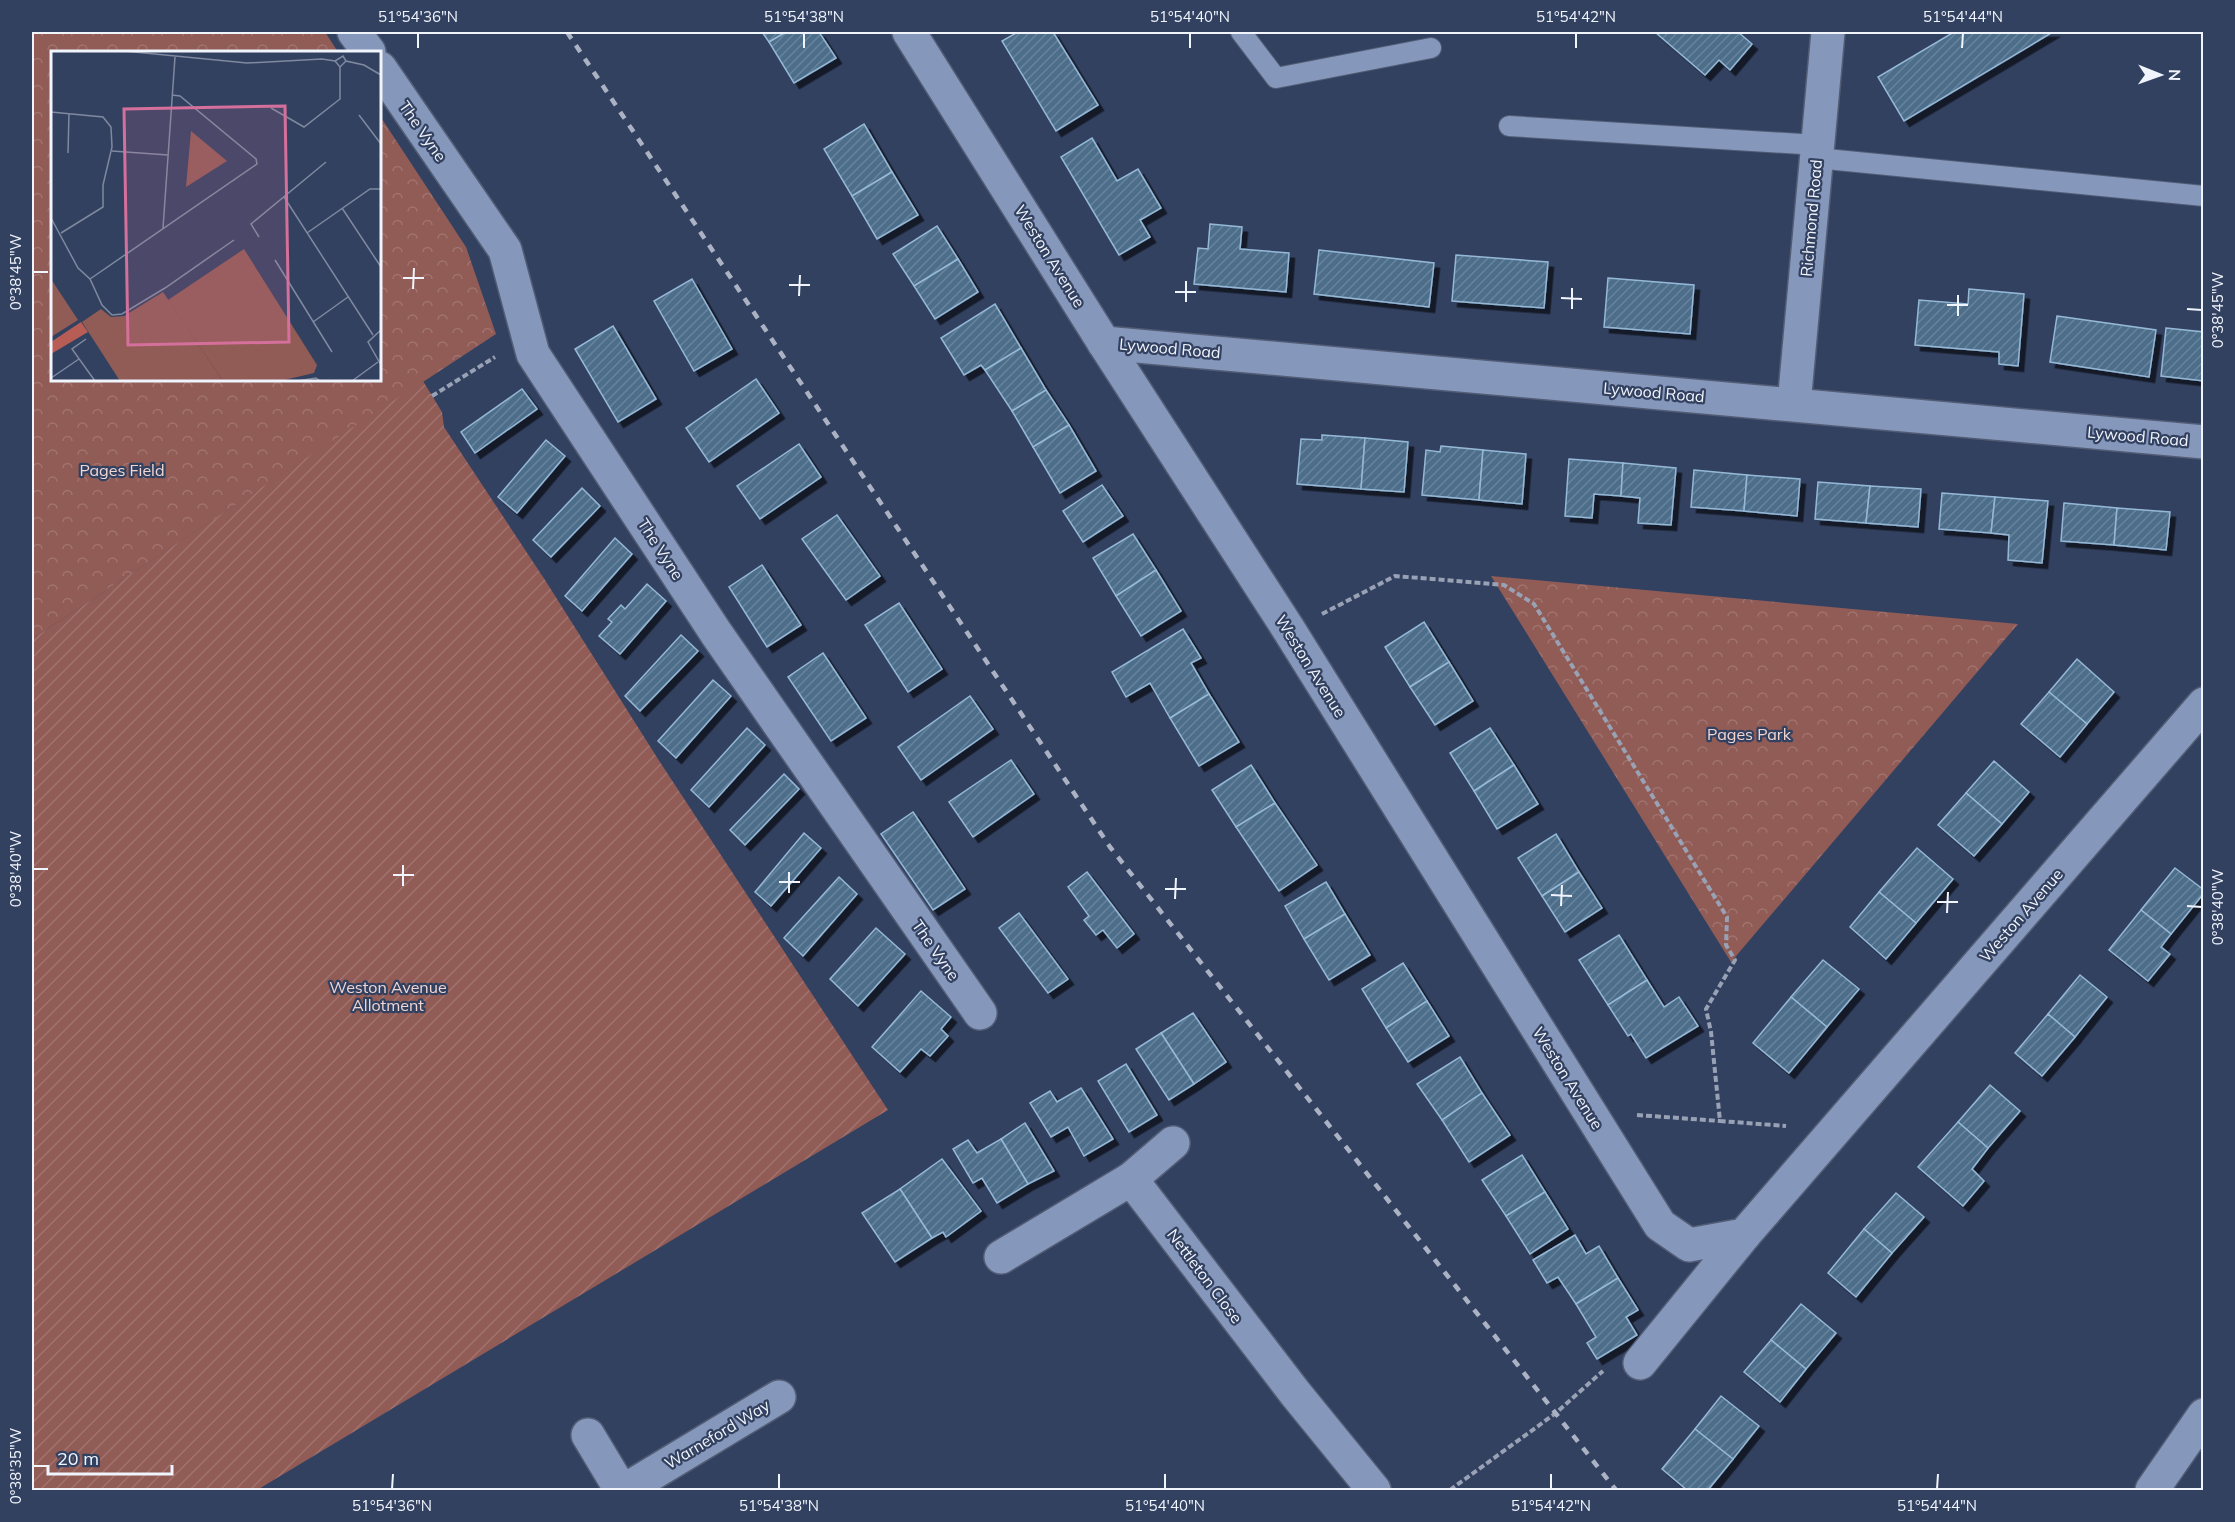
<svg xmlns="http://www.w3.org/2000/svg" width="2235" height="1522" viewBox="0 0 2235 1522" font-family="Mulish,sans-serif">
<defs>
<pattern id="park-crowns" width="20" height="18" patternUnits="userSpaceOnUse" patternTransform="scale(1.5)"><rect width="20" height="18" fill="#915b56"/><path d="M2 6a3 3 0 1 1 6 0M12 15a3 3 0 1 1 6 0" fill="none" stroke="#a1736f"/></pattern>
<pattern id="garden-furrows" width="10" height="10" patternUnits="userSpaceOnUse" patternTransform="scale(1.5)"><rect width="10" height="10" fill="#915b56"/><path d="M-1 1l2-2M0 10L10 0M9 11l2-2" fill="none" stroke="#a1736f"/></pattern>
<pattern id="building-hatch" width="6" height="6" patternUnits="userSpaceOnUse" patternTransform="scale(1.5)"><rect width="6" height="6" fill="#4d6e8a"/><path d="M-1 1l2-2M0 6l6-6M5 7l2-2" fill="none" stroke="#67839b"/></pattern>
<filter id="shadow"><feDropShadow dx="5.5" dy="5.5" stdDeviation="0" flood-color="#0009"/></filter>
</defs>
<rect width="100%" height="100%" fill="#334161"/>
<g fill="url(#park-crowns)">
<path d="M32,32H325L338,52H52V380H380V116L466,247L496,334L32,639Z"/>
<path d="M1491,576L2018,624L1731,962Z"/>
</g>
<path fill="url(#garden-furrows)" d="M423,381L442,412L444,427L545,580L658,759L888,1110L257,1490H32V639Z"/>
<g fill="url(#building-hatch)" stroke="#95b8d7" stroke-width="1.5" filter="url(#shadow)">
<path d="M762,32H786L769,42Z"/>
<path d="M786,32H819L836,58L794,83L769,42Z"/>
<path d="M1018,32H1053L1098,105L1056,131L1002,41Z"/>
<path d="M1655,32H1738L1752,44L1730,70L1719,60L1705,75Z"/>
<path d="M1954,32H2053L1904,121L1878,77Z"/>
<path d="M864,124L892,172L852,196L824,149Z"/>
<path d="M1092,138L1117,181L1138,169L1161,208L1140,220L1150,237L1119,255L1061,157Z"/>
<path d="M892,172L918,215L877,239L852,196Z"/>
<path d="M1210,224L1242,227L1240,249L1289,253L1286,292L1194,284L1198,248L1208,249Z"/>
<path d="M937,226L958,259L914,286L893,254Z"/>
<path d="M1319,250L1434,263L1429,307L1314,294Z"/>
<path d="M1456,255L1548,262L1544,308L1452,301Z"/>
<path d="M958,259L978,292L935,319L914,286Z"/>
<path d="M1608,278L1694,285L1690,334L1604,327Z"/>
<path d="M692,279L732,349L694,371L654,301Z"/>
<path d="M1969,289L2024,294L2018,366L1999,364V352L1915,345L1919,300L1968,304Z"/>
<path d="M995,304L1021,348L985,370L981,365L964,375L941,338Z"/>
<path d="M2057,316L2156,330L2149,377L2050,362Z"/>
<path d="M613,326L656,399L618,422L575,349Z"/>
<path d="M2166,328L2204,332V381L2161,376Z"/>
<path d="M1021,348L1046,390L1012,411L985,370Z"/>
<path d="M756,379L779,413L709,462L686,428Z"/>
<path d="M522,389L537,409L475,453L461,432Z"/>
<path d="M1046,390L1069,425L1033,447L1012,411Z"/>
<path d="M1069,425L1096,471L1060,493L1033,447Z"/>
<path d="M1322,435L1365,438L1361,489L1297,484L1301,439L1322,440Z"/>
<path d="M1365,438L1408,442L1404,492L1361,489Z"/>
<path d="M546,440L565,456L517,513L498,497Z"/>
<path d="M799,444L821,477L760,519L737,486Z"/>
<path d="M1441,446L1483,450L1479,500L1422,495L1426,450L1440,452Z"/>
<path d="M1483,450L1526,454L1522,504L1479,500Z"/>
<path d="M1569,459L1623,463L1621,496L1594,494L1592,518L1565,516Z"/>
<path d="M1623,463L1676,468L1671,525L1638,523L1640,498L1621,496Z"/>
<path d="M1694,470L1747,475L1744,511L1691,507Z"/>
<path d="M1747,475L1800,479L1797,516L1744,511Z"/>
<path d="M1818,482L1870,486L1866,523L1815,519Z"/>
<path d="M1102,485L1123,516L1083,542L1063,511Z"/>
<path d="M1870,486L1921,489L1918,527L1866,523Z"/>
<path d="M582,488L600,506L551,557L533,540Z"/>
<path d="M1942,493L1995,497L1991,533L1939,529Z"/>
<path d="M1995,497L2048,501L2042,563L2008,560L2009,535L1991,533Z"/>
<path d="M2064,503L2117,508L2114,545L2061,541Z"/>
<path d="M2117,508L2170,512L2166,550L2114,545Z"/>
<path d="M837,515L880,576L846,600L802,539Z"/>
<path d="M1133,534L1156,570L1116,596L1093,558Z"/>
<path d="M615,538L632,554L582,611L565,596Z"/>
<path d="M762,565L801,625L767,647L729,587Z"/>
<path d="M1156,570L1181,611L1141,636L1116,596Z"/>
<path d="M647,584L666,601L620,654L599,636L612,622L608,619L621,605L625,609Z"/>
<path d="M899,603L942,669L908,692L865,625Z"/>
<path d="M1424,622L1449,662L1410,687L1385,647Z"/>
<path d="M1183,629L1201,658L1191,663L1209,694L1170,718L1150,683L1126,697L1112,672Z"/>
<path d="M681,635L698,651L640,711L625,696Z"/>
<path d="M823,653L866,718L831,741L788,677Z"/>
<path d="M2077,659L2114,692L2087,724L2049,692Z"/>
<path d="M1449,662L1473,701L1435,725L1410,687Z"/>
<path d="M713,680L731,696L676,758L658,741Z"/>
<path d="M2049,692L2087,724L2060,757L2021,724Z"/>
<path d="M1209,694L1239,742L1199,766L1170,718Z"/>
<path d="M970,696L993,729L921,780L898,747Z"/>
<path d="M747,728L765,745L709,807L691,790Z"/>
<path d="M1490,728L1514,765L1474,791L1450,753Z"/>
<path d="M1011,760L1034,794L973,837L949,802Z"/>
<path d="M1994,761L2029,792L2002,824L1966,793Z"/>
<path d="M1251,765L1275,803L1236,827L1212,790Z"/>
<path d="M1514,765L1538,804L1497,829L1474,791Z"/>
<path d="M784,774L799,789L745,845L730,830Z"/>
<path d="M1966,793L2002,824L1974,856L1938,825Z"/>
<path d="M1275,803L1317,865L1279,891L1236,827Z"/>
<path d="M913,812L965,889L933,910L881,834Z"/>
<path d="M804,833L821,848L771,906L755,892Z"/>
<path d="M1556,834L1579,872L1542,896L1518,858Z"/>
<path d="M1917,848L1953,879L1916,923L1879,892Z"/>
<path d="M2175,868L2204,890V893L2171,934L2141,910Z"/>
<path d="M1087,872L1134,934L1117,948L1103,930L1096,935L1084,920L1089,916L1068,887Z"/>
<path d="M1579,872L1602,908L1565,932L1542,896Z"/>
<path d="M839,877L857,894L803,956L784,938Z"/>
<path d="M1326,882L1345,914L1304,939L1285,906Z"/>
<path d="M1879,892L1916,923L1886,959L1850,927Z"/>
<path d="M2141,910L2171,934L2161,947L2170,954L2148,981L2109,950Z"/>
<path d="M1019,913L1068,979L1048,993L999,928Z"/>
<path d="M1345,914L1370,955L1329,980L1304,939Z"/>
<path d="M876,928L905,954L858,1006L830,979Z"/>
<path d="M1619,935L1647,980L1608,1005L1579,960Z"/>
<path d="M1823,960L1859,989L1827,1027L1791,997Z"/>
<path d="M1403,963L1427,1001L1386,1028L1362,989Z"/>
<path d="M2080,975L2107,997L2075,1037L2048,1014Z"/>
<path d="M1647,980L1664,1007L1679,997L1698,1026L1646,1058L1631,1034L1628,1036L1608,1005Z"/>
<path d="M921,991L951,1017L941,1029L948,1036L930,1056L921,1049L900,1072L872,1047Z"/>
<path d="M1791,997L1827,1027L1789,1073L1753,1043Z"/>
<path d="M1427,1001L1449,1036L1408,1062L1386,1028Z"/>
<path d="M1193,1013L1226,1062L1194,1084L1161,1033Z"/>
<path d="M2048,1014L2075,1037L2042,1076L2015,1053Z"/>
<path d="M1161,1033L1194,1084L1169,1100L1136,1049Z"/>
<path d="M1460,1057L1482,1093L1442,1120L1417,1084Z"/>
<path d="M1126,1064L1157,1115L1129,1132L1098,1081Z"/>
<path d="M1990,1085L2020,1111L1988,1148L1958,1122Z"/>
<path d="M1081,1088L1113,1139L1084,1156L1068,1127L1051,1137L1030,1103L1050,1091L1057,1102Z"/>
<path d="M1482,1093L1510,1135L1469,1162L1442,1120Z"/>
<path d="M1958,1122L1988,1148L1972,1169L1984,1181L1963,1206L1918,1167Z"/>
<path d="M1025,1123L1054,1171L1028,1184L1001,1139Z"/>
<path d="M1001,1139L1028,1184L997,1203L982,1178L973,1183L953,1149L968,1140L977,1153Z"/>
<path d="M1522,1155L1545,1192L1506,1216L1482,1180Z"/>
<path d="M942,1159L981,1211L946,1237L943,1232L932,1238L900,1189Z"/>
<path d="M900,1189L932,1238L895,1262L862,1213Z"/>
<path d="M1545,1192L1568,1229L1530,1254L1506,1216Z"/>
<path d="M1896,1193L1924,1217L1892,1253L1864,1229Z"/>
<path d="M1864,1229L1892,1253L1856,1297L1828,1273Z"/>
<path d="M1575,1235L1586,1254L1599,1246L1618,1278L1576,1304L1558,1277L1547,1283L1533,1260Z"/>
<path d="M1618,1278L1638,1310L1626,1317L1637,1335L1597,1359L1587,1343L1596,1337L1576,1304Z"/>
<path d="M1801,1304L1836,1333L1806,1369L1771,1340Z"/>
<path d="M1771,1340L1806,1369L1780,1402L1744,1372Z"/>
<path d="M1721,1396L1759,1426L1733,1459L1695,1429Z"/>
<path d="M1695,1429L1733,1459L1708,1490H1687L1662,1469Z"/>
</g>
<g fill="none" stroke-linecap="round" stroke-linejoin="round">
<defs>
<g id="service">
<path d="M1241,32L1276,78L1431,48"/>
<path d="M1509,126L1817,145"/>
<path d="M1816,158L2204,196"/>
</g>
<g id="minor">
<path d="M354,32L369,52"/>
<path d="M909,32L1104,343L1289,630L1660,1225L1689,1245L1744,1235L2204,704"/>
<path d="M380,68L505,250L533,354L716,633L980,1013"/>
<path d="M1104,343L2204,442"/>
<path d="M1794,404L1828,32"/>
<path d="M1131,1179L1173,1143"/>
<path d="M1001,1257L1131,1179L1295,1393L1374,1490"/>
<path d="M1640,1363L1744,1235"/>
<path d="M588,1435L621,1490"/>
<path d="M625,1490L779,1397"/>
<path d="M2152,1490L2204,1415"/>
</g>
</defs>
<use href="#service" stroke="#525d75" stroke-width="22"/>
<use href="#minor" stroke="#525d75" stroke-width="36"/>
<g stroke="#99a2b5" stroke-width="4" stroke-dasharray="6 3" stroke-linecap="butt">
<path d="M432,396L495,357"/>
<path d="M1322,614L1395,576L1504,585L1534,604L1727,917L1726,945L1735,960L1706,1009L1711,1032L1720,1121L1786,1126"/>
<path d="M1637,1115L1720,1121"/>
<path d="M1450,1490L1556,1413L1603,1371"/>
</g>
<use href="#service" stroke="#8697bc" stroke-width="20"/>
<use href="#minor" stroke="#8697bc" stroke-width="33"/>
<path stroke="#aab2c3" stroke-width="4.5" stroke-dasharray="8 8" stroke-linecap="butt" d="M567,32L1110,847L1616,1490"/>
</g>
<path fill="none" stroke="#f0f4fc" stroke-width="2" d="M418,48V33M804,48V33M1190,48V33M1576,48V33M1962,48L1963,33M33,272H48M403,278H424M789,285H810M413,289L414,268M1175,292H1196M799,296L800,275M1561,298L1582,299M1186,302V281M1947,305H1968M1572,309V288M2187,309L2202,310M1958,316V295M33,869H48M393,875H414M779,882H800M403,886V865M1165,889H1186M789,893V872M1551,895L1572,896M1175,899L1176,878M1937,902H1958M1561,906L1562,885M2187,906L2202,907M1947,913L1948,892M33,1466H48M392,1489L393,1474M779,1489V1474M1165,1489V1474M1551,1489V1474M1937,1489L1938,1474"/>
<g text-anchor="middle" stroke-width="4.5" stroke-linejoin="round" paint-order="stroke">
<g font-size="16" fill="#f0f4fc" stroke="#334161">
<text transform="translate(423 131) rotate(55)" y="6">The Vyne</text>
<text transform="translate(1811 218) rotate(-85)" y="6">Richmond Road</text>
<text transform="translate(1050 256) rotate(58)" y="6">Weston Avenue</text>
<text transform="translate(1170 348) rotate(5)" y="6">Lywood Road</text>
<text transform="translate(1654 392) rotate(5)" y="6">Lywood Road</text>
<text transform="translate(2138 436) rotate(5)" y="6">Lywood Road</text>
<text transform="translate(661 549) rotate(57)" y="6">The Vyne</text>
<text transform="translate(1311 666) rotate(58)" y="6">Weston Avenue</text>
<text transform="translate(2021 915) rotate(-49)" y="6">Weston Avenue</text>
<text transform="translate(936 950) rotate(55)" y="6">The Vyne</text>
<text transform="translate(1568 1078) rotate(58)" y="6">Weston Avenue</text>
<text transform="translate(1205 1276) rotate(53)" y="6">Nettleton Close</text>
<text transform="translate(717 1434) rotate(-31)" y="6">Warneford Way</text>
</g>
<g font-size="16" fill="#f1d6d3" stroke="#334161">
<text x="122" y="476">Pages Field</text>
<text x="1749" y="740">Pages Park</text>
<text x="388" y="993">Weston Avenue<tspan x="388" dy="18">Allotment</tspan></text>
</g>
</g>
<g transform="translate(51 51)">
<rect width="330" height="330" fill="#334161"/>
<path d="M30,271L37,281L0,303V291Z" fill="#b85c56"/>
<path d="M140,80L176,110L135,136ZM0,228L27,269L0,286ZM112,241L172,330H69L31,271L50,258L60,266L73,265Z" fill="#915b56"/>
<path d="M193,198L266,314L263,322L229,330H172L117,249Z" fill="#915b56"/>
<path fill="none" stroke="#7f899f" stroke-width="1.5" d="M73,0L196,12L271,8L284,10L289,16L295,10M284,10L292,5L295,10L313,14L330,24M220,57L253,76L289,48V16M0,61L52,66L60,76L61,96L52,134V156L10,182M308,64L330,93M61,100L117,104M17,102L18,62M233,146L322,284M291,157L330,216M0,167L27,217L39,228L51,254L61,264L71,263L114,237L183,189M112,177L124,6M256,182L319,138H330M208,186L200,173L275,111M224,209L281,301M39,228L206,113L205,108L129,45L121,44M262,271L297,246M330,279L317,291L330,314M35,288L21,298L44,330M0,327L28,308M246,330L265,327L269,330M301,330L327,311"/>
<path fill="#d4709b" fill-opacity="0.15" stroke="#d4709b" stroke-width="3" d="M234,55L238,291L77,294L73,58Z"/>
<rect width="330" height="330" fill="none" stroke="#f0f4fc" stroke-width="3"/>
</g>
<rect width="2235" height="1522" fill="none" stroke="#334161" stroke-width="66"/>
<g transform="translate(2160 75) rotate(91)" stroke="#334161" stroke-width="4.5" paint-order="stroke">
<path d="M0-4.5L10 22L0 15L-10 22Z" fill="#f0f4fc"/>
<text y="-9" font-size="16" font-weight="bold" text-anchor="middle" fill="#f0f4fc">N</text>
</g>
<path d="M48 1465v9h124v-9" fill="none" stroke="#f0f4fc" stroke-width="3"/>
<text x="57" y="1465" font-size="18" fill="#f0f4fc" stroke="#334161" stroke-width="4.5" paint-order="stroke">20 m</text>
<rect x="33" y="33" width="2169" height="1456" fill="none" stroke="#f0f4fc" stroke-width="2"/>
<g font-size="15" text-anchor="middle" fill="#f0f4fc">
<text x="418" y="22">51°54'36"N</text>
<text x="804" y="22">51°54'38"N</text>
<text x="1190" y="22">51°54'40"N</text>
<text x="1576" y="22">51°54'42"N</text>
<text x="1963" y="22">51°54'44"N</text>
<text transform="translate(16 272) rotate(-90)" y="5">0°38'45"W</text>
<text transform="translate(2218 310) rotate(-90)" y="5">0°38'45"W</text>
<text transform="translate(16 869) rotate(-90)" y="5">0°38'40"W</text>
<text transform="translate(2218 907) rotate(-90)" y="5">0°38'40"W</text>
<text transform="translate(16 1466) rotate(-90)" y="5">0°38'35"W</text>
<text x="392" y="1511">51°54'36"N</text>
<text x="779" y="1511">51°54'38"N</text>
<text x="1165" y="1511">51°54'40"N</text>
<text x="1551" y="1511">51°54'42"N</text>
<text x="1937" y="1511">51°54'44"N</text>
</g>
</svg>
